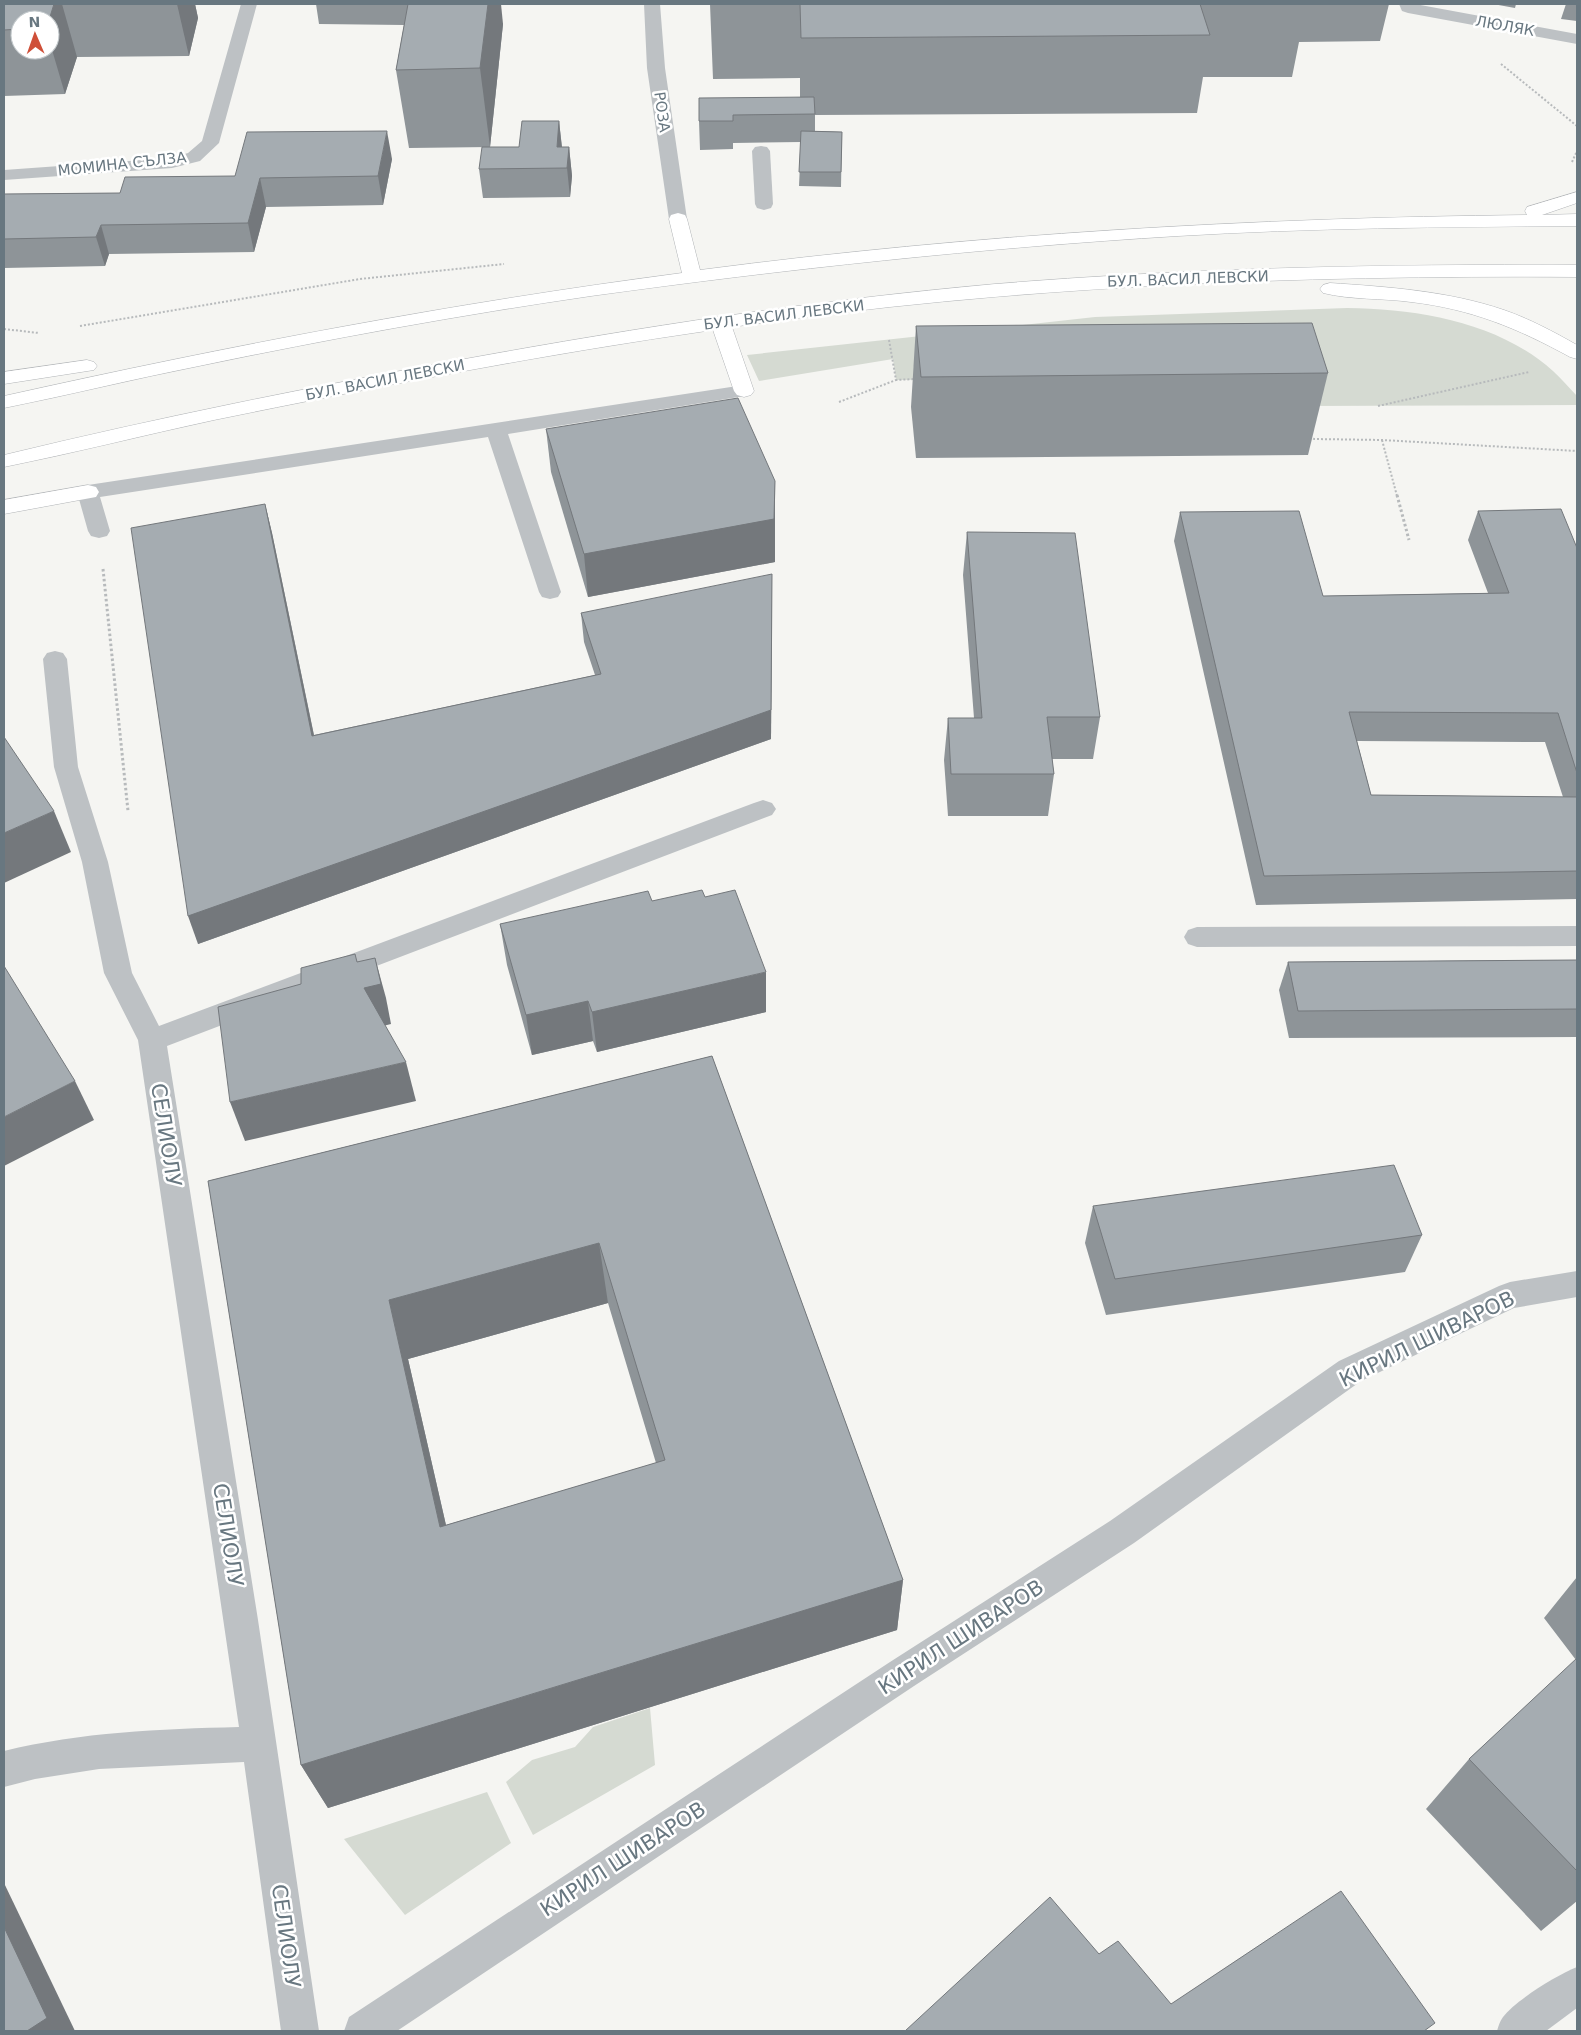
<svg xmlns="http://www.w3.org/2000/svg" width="1581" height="2035" viewBox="0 0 1581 2035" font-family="'DejaVu Sans',sans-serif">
<rect width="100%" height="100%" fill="#f5f5f2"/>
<g fill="#d5dad2">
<path d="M1347,308C1419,309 1498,322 1553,371C1562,379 1569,388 1577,396V405L1301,406L1290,374L896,380L893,359L759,381L747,355L1095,317Z"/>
<path d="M650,1708L655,1765L533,1835L506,1782L532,1760L575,1747L593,1727Z"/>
<path d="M487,1792L511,1843L405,1915L344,1839Z"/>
</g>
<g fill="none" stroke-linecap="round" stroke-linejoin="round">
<defs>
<g id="highway">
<path d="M1577,192V203L1542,215L1577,214V226C1444,227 1311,228 1178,236C982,248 786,269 591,296C460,315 329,339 199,366C133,379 69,395 4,408V396C228,346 453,303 682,273L669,219L671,215L678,213L685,215L687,219L700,270C975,234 1251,218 1527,215L1525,211L1527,207Z"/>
<path d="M1577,265V277C1295,275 1012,286 732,327L754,391L751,395L744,397L737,395L734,391L713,330C546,354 380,386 214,420C144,435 74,453 4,467V455C157,418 310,387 465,359C640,327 817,300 995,284C1188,268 1383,264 1577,265Z"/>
<path d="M1330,283C1389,287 1448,291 1504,310C1530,319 1554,332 1577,345V359L1570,357C1517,328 1471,309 1411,302C1382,298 1351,300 1323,293L1320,289L1323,285Z"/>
<path d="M87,360L94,362L97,366L94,370L4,384V372Z"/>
<path d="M88,485L96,487L99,492L96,497L4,514V500Z"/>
</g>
</defs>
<use href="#highway" stroke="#b1b4b7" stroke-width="1"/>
<g stroke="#b7babc" stroke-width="2" stroke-dasharray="2 2" stroke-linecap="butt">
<path d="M1501,64L1577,126"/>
<path d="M1572,162L1577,151"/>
<path d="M80,326L360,279L504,264"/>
<path d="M4,329L39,333"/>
<path d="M889,340L896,380L915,379"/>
<path d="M839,402L896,380"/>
<path d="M1378,406L1529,372"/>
<path d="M1310,436L1314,439L1382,440L1577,451"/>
<path d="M1382,440L1397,496"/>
</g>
<g stroke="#b7babc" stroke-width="3" stroke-dasharray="2.5 2.5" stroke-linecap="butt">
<path d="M1397,495L1409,540"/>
<path d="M103,569L128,811"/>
</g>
<g fill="#bdc1c4" fill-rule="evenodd">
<path d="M241,4H257L219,143L200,161L172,168L4,180V170L171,158L188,153L202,141Z"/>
<path d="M644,4H660L665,68L687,219L685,223L678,225L671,223L669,219L647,68Z"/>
<path d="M1399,4H1415L1577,34V44L1408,13L1402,11Z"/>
<path d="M761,146L767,147L770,151L773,204L771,208L764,210L757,208L755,204L752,151L755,147Z"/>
<path d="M744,385L751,387L754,391L751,395L508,434L561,592L558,597L550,599L542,597L539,592L488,437L100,497L110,531L107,536L99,538L91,536L88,531L77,492L80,487L88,485Z"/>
<path d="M55,651L63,653L67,659L78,767L108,862L132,973L159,1026L754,803L763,800L772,803L776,809L772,815L167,1046L258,1620L319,2031H281L244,1762L99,1769L35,1779L4,1787V1751C82,1732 159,1729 239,1727L138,1040L104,973L82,862L54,767L43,659L47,653Z"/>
<path d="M1577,926V946L1197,947L1188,944L1184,937L1188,930L1197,927Z"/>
<path d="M1577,1271V1297L1514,1308L1361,1381L1134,1543L914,1686L397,2031H344L349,2017L890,1662L1110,1521L1339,1361L1499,1286L1510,1282Z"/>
<path d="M1577,1967V2008L1546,2031H1497C1498,2027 1500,2021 1503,2017C1516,2000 1557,1975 1577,1967Z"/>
</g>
<use href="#highway" fill="#fff" fill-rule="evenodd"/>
</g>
<g fill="#8e9498" fill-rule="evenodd">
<path d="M4,4H195L198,18L189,56L77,57L65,94L4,96ZM20,20H50V50H20Z"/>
<path d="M316,4H488L503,24L490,147L409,148L396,70L404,25L319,24Z"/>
<path d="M710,4H1389L1380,41L1299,42L1292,77H1203L1197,113L815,115V131L842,132L841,187L799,186L801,142L733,143V149L700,150L699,121L800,97V78L713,79Z"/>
<path d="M1493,4H1516L1515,8Z"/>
<path d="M1566,4H1577V21L1561,19Z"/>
<path d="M559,121L562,147H569L572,176L570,197L483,198L479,169L519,147Z"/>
<path d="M392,159L383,205L266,207L254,252L109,254L105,266L4,268V194L120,193L235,176Z"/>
<path d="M916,326L1328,373L1308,455L916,458L911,407Z"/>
<path d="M546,429L775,523V562L588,597L551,472Z"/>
<path d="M265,504L272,533L314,735L595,675L584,642L581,613L772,604L771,739L198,944Z"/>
<path d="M1478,511L1577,548V899L1256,905L1174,541L1180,512L1323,596L1488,593L1468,540ZM1357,741L1545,742L1563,797L1371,795Z"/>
<path d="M967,532L1100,717L1093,759H1052L1054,774L1048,816H948L944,760L948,718H974L963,575Z"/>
<path d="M705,897L766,1012L597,1052L593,1041L532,1055L507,965L500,924L652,901Z"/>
<path d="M1577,960V1037L1289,1038L1279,990L1288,962Z"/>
<path d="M712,1056L903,1580L897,1630L328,1808L301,1765L208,1181ZM608,1303L656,1463L446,1525L408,1359Z"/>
<path d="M1093,1206L1422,1235L1405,1272L1106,1315L1085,1243Z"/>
<path d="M1577,1577V1901L1541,1931L1426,1809L1469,1759L1576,1660L1544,1618Z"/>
</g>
<g fill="#74787c">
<path d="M54,4H62L77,57L65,94L50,43V20H49Z"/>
<path d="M177,4H195L198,18L189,56Z"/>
<path d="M488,4H501L503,24L490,147L480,68Z"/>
<path d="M559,121L562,149L557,147Z"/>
<path d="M387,131L392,159L383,205L378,176Z"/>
<path d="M569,147L572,176L570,197L567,168Z"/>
<path d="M260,178L266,207L254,252L248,223Z"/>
<path d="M101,225L109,254L105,266L96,237Z"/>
<path d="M775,481V562L588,597L584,554Z"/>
<path d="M265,504L272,533L320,765L312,736Z"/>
<path d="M772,574L771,739L198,944L188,916Z"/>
<path d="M54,811L71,852L4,883V833Z"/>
<path d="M375,958L386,998L391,1024L375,1028L364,988Z"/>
<path d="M766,972V1012L597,1052L592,1012Z"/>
<path d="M588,1001L593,1041L532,1055L526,1015Z"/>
<path d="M406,1062L416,1101L245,1141L230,1102Z"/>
<path d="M75,1081L94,1120L4,1166V1117Z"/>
<path d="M599,1243L608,1303L408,1359L458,1578L440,1527L389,1300Z"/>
<path d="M903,1580L897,1630L328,1808L301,1765Z"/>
<path d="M4,1883L75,2031H27L4,1927Z"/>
</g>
<g fill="#a5acb1" stroke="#74787c" fill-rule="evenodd">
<path d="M4,4H54L49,20H20V29L4,30Z"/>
<path d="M408,4H488L480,68L396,70Z"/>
<path d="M800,4H1200L1210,35L801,38Z"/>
<path d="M814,97L815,114L733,115V121H699V98Z"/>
<path d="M522,121H559L557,147H569L567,168L479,169L482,147H519Z"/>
<path d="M387,131L378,176L260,178L248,223L101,225L96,237L4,239V194L120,193L125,177L235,176L247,132Z"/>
<path d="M801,131L842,132L841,172H799Z"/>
<path d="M1312,323L1328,373L921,377L916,326Z"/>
<path d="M738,398L775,481L774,519L584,554L546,429Z"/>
<path d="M265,504L312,736L601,674L581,613L772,574L771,710L188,916L131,528Z"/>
<path d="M1561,509L1577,548V773L1558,713L1349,712L1371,795L1577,797V871L1264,876L1180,512L1299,511L1323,596L1509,593L1478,511Z"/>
<path d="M967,532L1075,533L1100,717H1047L1054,774H951L948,718H982Z"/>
<path d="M4,737L54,811L4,833Z"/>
<path d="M702,890L705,897L735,890L766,972L592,1012L588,1001L526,1015L500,924L648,891L652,901Z"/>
<path d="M355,954L357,962L375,958L381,984L364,988L406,1062L230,1102L218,1007L301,984V968Z"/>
<path d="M1577,960V1009L1298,1011L1288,962Z"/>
<path d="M4,966L75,1081L4,1117Z"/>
<path d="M712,1056L903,1580L301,1765L208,1181ZM599,1243L665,1460L440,1527L389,1300Z"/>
<path d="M1394,1165L1422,1235L1115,1279L1093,1206Z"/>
<path d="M1577,1658V1871L1469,1759Z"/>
<path d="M1341,1891L1435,2023L1424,2031H905L1050,1897L1099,1954L1118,1941L1171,2004Z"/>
<path d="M4,1927L47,2018L27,2031H4Z"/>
</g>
<g text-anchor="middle" stroke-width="5" stroke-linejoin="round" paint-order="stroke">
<g font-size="15" fill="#687780" stroke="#fff">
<text transform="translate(1505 26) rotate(10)" y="5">ЛЮЛЯК</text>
<text transform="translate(662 112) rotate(82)" y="5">РОЗА</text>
<text transform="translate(122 164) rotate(-6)" y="5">МОМИНА СЪЛЗА</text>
<text transform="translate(1188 279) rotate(-2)" y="5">БУЛ. ВАСИЛ ЛЕВСКИ</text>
<text transform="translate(784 315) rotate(-7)" y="5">БУЛ. ВАСИЛ ЛЕВСКИ</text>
<text transform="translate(385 380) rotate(-11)" y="5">БУЛ. ВАСИЛ ЛЕВСКИ</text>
</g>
<g font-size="21" fill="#687780" stroke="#fff">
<text transform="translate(166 1135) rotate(81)" y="7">СЕЛИОЛУ</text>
<text transform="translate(1427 1339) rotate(-26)" y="7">КИРИЛ ШИВАРОВ</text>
<text transform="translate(228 1535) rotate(81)" y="7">СЕЛИОЛУ</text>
<text transform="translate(961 1637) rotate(-33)" y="7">КИРИЛ ШИВАРОВ</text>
<text transform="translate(623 1859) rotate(-33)" y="7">КИРИЛ ШИВАРОВ</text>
<text transform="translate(286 1936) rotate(82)" y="7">СЕЛИОЛУ</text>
</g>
</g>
<rect width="1581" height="2035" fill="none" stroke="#687780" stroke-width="10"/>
<g transform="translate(35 35) rotate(358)"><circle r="24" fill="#ffffff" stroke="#c3c9cc"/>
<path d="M0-4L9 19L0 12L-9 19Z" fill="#cf4f38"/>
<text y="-8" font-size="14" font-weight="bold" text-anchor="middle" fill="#687780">N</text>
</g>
</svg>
